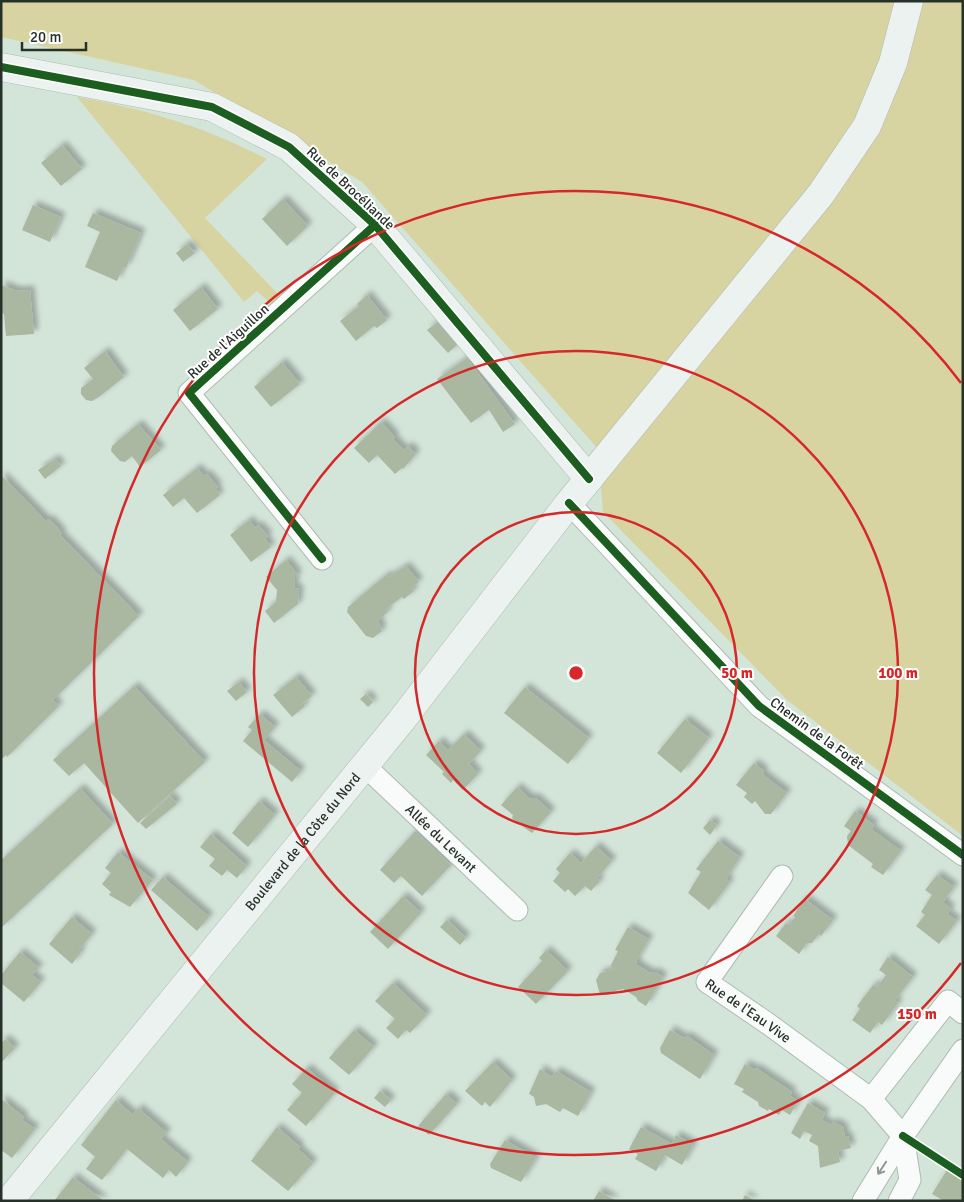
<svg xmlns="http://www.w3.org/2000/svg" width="964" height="1202" viewBox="0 0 964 1202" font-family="Signika,sans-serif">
<defs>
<filter id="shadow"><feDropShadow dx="4.5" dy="-4.5" stdDeviation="2.5" flood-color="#0004"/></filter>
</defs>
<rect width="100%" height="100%" fill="#d3e4d9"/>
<g fill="#d8d4a1">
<path d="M1,1H963V836L787,700L603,512L598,449L362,182L194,80L1,37Z"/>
<path d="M77,97C144,108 207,128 267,159L205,218L281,297L272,305L257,291L244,302Z"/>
</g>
<g fill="#aab7a1" filter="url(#shadow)">
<path d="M62,145L82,169L61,186L41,163Z"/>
<path d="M283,199L308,226L287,246L262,219Z"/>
<path d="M33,205L61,217L50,242L22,230Z"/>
<path d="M93,213L141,233L126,268L123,267L117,281L85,267L100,232L87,226Z"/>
<path d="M187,244L195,253L183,262L176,253Z"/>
<path d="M1,285L17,291L30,290L34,334L6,336L4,314L1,313Z"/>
<path d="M201,287L218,309L190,331L173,310Z"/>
<path d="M367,295L387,320L377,328L374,326L356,341L340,321L359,306L357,304Z"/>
<path d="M439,321L457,345L448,353L427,330Z"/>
<path d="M105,351L124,377L99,397L92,401L86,400L81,394V388L93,379L84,368Z"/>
<path d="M467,358L515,424L503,432L489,410L471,423L437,379Z"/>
<path d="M282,362L300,384L271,407L254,387Z"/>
<path d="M381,422L395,437L393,439L404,450L408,446L416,454L403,469L402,468L395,474L377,455L369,463L354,448Z"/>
<path d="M138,424L161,450L140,467L132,456L125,462L120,461L111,451L112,446Z"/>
<path d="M55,459L61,466L45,479L38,470Z"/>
<path d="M197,468L204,476L207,474L210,478L218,487L215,489L220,495L197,513L184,498L173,507L163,495Z"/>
<path d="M1,475L46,521L49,519L62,533L60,535L139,616L53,700L59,706L7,757L6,755L1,760Z"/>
<path d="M249,520L255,528L258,525L268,536L265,539L271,547L251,562L230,535Z"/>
<path d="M286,560L298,575L295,577L294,588L299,589L298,604L274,623L265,611L276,602L277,590L266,577Z"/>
<path d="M406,566L419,582L411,588L414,591L404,599L402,597L386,609L388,612L378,620L382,631L373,638L366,636L347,612L348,607L386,575L388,577Z"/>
<path d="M296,677L312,696L303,703L305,706L292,717L273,695Z"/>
<path d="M239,682L247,692L236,701L227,691Z"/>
<path d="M134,686L205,762L138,823L84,763L69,776L53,760Z"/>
<path d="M525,687L589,738L568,764L504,713Z"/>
<path d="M366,694L373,702L368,707L360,699Z"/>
<path d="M260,714L275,727L264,740L301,771L292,782L243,741L252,730L248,727Z"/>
<path d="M685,719L709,738L681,773L657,753Z"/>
<path d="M464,734L481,751L469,764L478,774L463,790L453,780L451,783L442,774L444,772L426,755L439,741L448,750Z"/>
<path d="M754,763L764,771L762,774L787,793L771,814H765L755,801L752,804L744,797L747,793L736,785Z"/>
<path d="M517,787L529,798H536L551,812L532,833L515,821L512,818L513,815L501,805Z"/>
<path d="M80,788L113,824L1,928V860Z"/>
<path d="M170,796L177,804L146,829L140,823Z"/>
<path d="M259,801L275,815L248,847L232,833Z"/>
<path d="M855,811L874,825L871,829L901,851L883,875L871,867L873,864L848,845L847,836L851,831L844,826Z"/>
<path d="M710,820L717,825L710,835L703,828Z"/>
<path d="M415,831L451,865L422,896L401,876L394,883L380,870Z"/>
<path d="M211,834L247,866L237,878L227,870L222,876L209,866L215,859L200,847Z"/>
<path d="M718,841L740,857L726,879L730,882L709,910L688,893L701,872L696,869Z"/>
<path d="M596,846L612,861L597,878L600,881L591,891L585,886L575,896L568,889L565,892L553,881L560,873L556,869L570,853L581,863Z"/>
<path d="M118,852L153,880L130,907L109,895L111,892L102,884L111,873L105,868Z"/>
<path d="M937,875L954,887L943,902L951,909L947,914L957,921L939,944L916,926L925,915L921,912L932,895L925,890Z"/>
<path d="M163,877L209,917L197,931L151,890Z"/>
<path d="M403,896L421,913L388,949L370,932Z"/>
<path d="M805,899L833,920L821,936L819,934L812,943H807L799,954L776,936L786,923L789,925L795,917L793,916Z"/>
<path d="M72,917L92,934L79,950L81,952L72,964L49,944Z"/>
<path d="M447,920L466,938L460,945L440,927Z"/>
<path d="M628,927L649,939L636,961L637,965L650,973L655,972L663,977L646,1006L638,1001L636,997L623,989L600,995L596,980L600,973L612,970L611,965L618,951L615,950Z"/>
<path d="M546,950L568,971L536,1004L518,987L542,961L539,958Z"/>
<path d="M20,952L39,968L32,975L41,982L24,1002L1,983V975Z"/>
<path d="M888,957L913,977L895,1000L898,1003L888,1017L882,1025L878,1022L870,1033L852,1020L860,1009L857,1006L874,984L877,987L886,975L879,970Z"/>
<path d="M393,983L427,1015L410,1033L406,1030L398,1039L386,1028L395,1019L375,1001Z"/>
<path d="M354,1030L374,1047L349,1075L329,1058Z"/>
<path d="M670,1030L684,1038L687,1036L714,1055L700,1079L661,1053L660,1048Z"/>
<path d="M5,1039L15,1048L1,1063V1040L3,1042Z"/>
<path d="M493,1062L512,1080L490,1107L485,1102L482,1106L465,1091Z"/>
<path d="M745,1064L755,1070L756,1068L792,1092L790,1096L798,1101L790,1115L782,1110L779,1115L769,1109L768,1111L759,1106L758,1102L742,1092L744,1089L734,1084Z"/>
<path d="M307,1068L335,1093L306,1126L287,1110L302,1093L292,1084Z"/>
<path d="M540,1069L552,1077L556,1071L591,1092L578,1116L563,1108L560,1112L546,1104L536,1106L534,1097L529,1094Z"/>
<path d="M380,1091L391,1100L385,1107L374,1098Z"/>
<path d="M446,1094L457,1104L429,1135L418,1126Z"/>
<path d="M1,1099L24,1117L22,1120L35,1129L12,1158L1,1150Z"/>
<path d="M116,1100L133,1115L138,1108L167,1133L161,1139L188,1162L176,1177L169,1170L163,1178L127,1149L102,1180L86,1169L95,1157L81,1145Z"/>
<path d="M808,1103L825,1113L822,1120L831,1125L833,1122L843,1127L845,1137L848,1136L851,1148L838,1151L840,1162L820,1168L818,1146L809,1141L812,1135L804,1131L800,1139L791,1133Z"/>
<path d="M277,1127L300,1147L298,1149L313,1163L288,1191L251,1161Z"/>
<path d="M641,1127L672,1144L676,1135L693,1145L682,1165L665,1155L656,1171L635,1159L638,1154L629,1149Z"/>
<path d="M505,1140L536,1158L521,1182L491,1168L490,1164Z"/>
<path d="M947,1170L963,1180V1201H944L932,1194Z"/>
<path d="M73,1177L82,1184L104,1201H54Z"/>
<path d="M599,1191L616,1201H593Z"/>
<path d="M745,1195L755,1201H742Z"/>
</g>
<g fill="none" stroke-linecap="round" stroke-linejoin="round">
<defs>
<g id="street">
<path d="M569,503L759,706L963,855"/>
<path d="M322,559L189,393L375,225"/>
<path id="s1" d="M365,766L517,910"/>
<path id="s2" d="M782,876L707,982L767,1023L871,1099L903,1136L910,1180L899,1201"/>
<path d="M871,1099L948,1001L963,1013"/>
<path d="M863,1201L903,1136L963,1050"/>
</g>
<g id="secondary">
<path d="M1,67L212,107L289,147L375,225L589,479"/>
<path id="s3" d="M9,1201L401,721L569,503L821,194L867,126L893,63L909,1"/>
</g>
</defs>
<use href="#street" stroke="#aebbb2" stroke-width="23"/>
<use href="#secondary" stroke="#aebbb2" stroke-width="29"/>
<use href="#street" stroke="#f8fbf9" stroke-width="21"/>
<use href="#secondary" stroke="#ecf2f0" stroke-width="28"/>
<defs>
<g id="cycleway">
<path d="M1,67L212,107L289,147L375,225L589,479"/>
<path d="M569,503L759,706L963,855"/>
<path d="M322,559L189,393L375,225"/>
<path d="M903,1136L963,1175"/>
</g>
</defs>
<use href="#cycleway" stroke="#fff" stroke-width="11"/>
<use href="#cycleway" stroke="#1b5e20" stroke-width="8"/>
</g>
<defs><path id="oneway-shaft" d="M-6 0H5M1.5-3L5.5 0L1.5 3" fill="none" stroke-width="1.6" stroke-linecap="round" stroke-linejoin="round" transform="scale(1.25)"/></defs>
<use stroke="#8f9692" href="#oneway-shaft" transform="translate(882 1168) rotate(123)"/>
<g fill="none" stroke="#d62828" stroke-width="2.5">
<circle cx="576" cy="673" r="161"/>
<circle cx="576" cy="673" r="322"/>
<path d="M961 963A482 482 0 1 1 961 383"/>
</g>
<g text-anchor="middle" stroke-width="4" stroke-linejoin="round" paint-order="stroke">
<g font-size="14" fill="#26312a" stroke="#fff">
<text transform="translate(351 188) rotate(43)" y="5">Rue de Brocéliande</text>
<text transform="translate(228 341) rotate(-42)" y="5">Rue de l'Aiguillon</text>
<text transform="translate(817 733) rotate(36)" y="5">Chemin de la Forêt</text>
<text dy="5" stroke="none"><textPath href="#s1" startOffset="105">Allée du Levant</textPath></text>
<text dy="5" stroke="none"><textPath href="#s3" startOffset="464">Boulevard de la Côte du Nord</textPath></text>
<text dy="5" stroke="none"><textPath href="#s2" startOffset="180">Rue de l'Eau Vive</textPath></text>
</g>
</g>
<circle cx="576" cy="673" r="8" fill="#d62828" stroke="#fff" stroke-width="2.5"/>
<g font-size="15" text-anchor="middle" font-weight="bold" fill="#d62828" stroke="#fff" stroke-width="4" stroke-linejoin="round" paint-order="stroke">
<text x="737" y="678">50 m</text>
<text x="898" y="678">100 m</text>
<text x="917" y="1019">150 m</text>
</g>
<rect width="964" height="1202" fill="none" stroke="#26312a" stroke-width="5"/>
<path d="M22 42v8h64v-8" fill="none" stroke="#26312a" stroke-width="2.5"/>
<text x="30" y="42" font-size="15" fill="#26312a" stroke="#ffffff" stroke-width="4" paint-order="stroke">20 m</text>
</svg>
